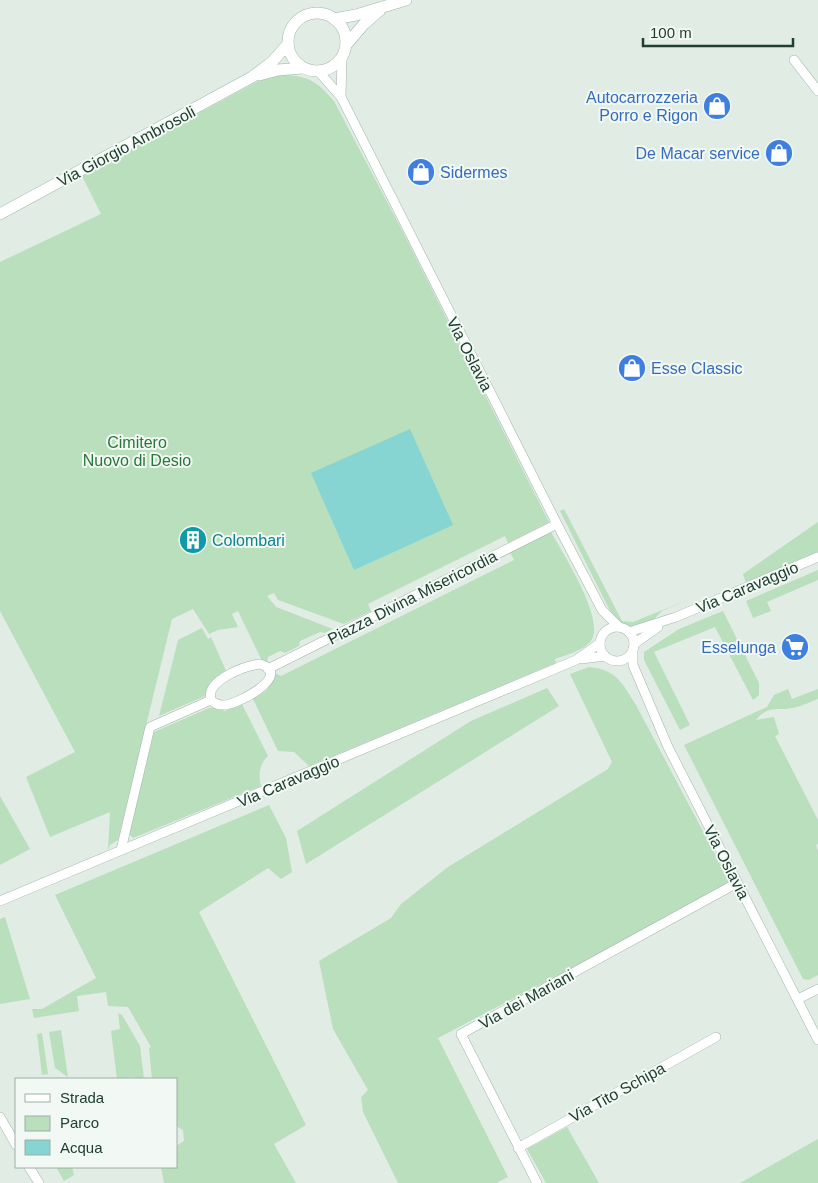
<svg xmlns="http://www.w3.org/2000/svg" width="818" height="1183" viewBox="0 0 818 1183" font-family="Helvetica,sans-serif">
<rect width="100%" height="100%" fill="#e1ece5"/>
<g fill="#b9dfbc">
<path d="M280,75C307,75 317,81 334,101L404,234L549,522L508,543L505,536L368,604L371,611L344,624L278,600L274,593L267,596L276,607L333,629L325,633L320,632L300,641L299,646L285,653L280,651L268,657L267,662L263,663L238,611L232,614L238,627L218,630L209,634L193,609L172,619L118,840L110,845L108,850L110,812L50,837L26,777L75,752L0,611V262L101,214L82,176L262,79Z"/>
<path d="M564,509L622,621L633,622L690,599L662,611L652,621L631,628L620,625L613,617L560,511Z"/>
<path d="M818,522V553L746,583L743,574Z"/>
<path d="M551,532C562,552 608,623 590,642C582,651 566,655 555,659L556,663L309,766L294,752L278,751L253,699C266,692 273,688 272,672L281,676L514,560L510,552Z"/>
<path d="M818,570V580L767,602L771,611L753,618L746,601Z"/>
<path d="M723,611L759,683V695L753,700L715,627L654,652L690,725L680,730L644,660V652L679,629Z"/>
<path d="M202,628L208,639L211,637L227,673L212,681L205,696L159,716L178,640Z"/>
<path d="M589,667C617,670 622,683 636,705L731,884L438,1038L508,1177L496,1183H398L363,1112L361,1097L368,1090L333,1029L319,961L391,918L401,904L448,867L608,769L612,762L570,674Z"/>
<path d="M547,688L559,706L306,864L297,831L471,721Z"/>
<path d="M788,689L792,699L818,689V699C810,702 800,707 792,708C776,711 768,705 756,720L774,717L779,734L775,736L818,820V844L816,845L818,851V975L809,980L803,979L684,745L767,707L774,695Z"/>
<path d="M242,704L268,756C259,765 258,774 261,786L133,838L129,834L154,732L209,708L215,707L225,711Z"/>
<path d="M0,796L30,849L0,865Z"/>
<path d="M269,805L286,838L292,872L281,879L268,868L199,912L306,1125L274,1144L296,1183H164L161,1167H176V1146L184,1141L183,1130L176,1126V1079H152L149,1048L151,1047L128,1007L108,1006L106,992L77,996L79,1011L34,1018L32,1009H42L96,978L55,895Z"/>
<path d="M5,917L30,999L0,1004V919Z"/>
<path d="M118,1013L122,1015L140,1046L144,1079H135V1077L117,1079L111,1031L120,1029Z"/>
<path d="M61,1030L68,1077L55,1068L49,1032Z"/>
<path d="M42,1033L48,1074L42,1075L37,1034Z"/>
<path d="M567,1127L599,1183H546L527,1149Z"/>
<path d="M818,1139V1183H740Z"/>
<path d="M56,1167H72L74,1175L64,1181Z"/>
</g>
<path fill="#86d5d3" d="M410,429L453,525L354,570L311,473Z"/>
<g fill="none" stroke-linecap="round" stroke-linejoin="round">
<defs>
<g id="street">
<path d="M794,60L818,91"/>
<path d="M319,72L341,97L557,524L602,610L619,627"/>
<path d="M341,97L342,58"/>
<circle cx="617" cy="644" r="17"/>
<path d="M629,632L676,617L818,557"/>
<path d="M634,644L658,627"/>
<path d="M633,649V665L668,747L818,1040"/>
<path d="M581,659L605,656"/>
<path d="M260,664C295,675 234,707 222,705C217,705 214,703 211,700C205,680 245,666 260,664Z"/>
<path d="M268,669L557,524"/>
<path d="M121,850L150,727L211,700"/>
<path d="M0,901L557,668L576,660L600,643"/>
<path d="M798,999L818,989"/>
<path d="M0,1117L16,1145"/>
<path d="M518,1148L716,1037"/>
<path d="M29,1167L39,1183"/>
<path d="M537,1183L461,1034L737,883"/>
</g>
<g id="secondary">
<circle cx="317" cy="42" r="29"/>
<path d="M334,19L356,15L406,0"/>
<path d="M346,45L364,24L380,10"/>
<path d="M259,75L278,70L302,68"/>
<path d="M0,214L252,77L272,62L288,44"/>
</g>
</defs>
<use href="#street" stroke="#a3b4ab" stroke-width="10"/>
<use href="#secondary" stroke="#9fb9ab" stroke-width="12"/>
<use href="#street" stroke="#fff" stroke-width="9"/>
<use href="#secondary" stroke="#fff" stroke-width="11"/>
</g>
<defs>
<symbol id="shop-disc" viewBox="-11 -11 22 22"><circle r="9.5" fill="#3f7fe0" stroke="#f2f9f4"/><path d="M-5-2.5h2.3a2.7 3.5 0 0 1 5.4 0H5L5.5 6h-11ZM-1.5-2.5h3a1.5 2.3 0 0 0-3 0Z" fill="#fff"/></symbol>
<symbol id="building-disc" viewBox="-11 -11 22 22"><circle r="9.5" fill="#0f9aa8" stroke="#f2f9f4"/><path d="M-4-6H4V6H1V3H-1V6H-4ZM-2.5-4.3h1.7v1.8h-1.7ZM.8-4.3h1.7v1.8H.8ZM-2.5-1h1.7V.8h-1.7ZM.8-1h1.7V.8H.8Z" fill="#fff"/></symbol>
<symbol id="supermarket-disc" viewBox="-11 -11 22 22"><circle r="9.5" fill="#3f7fe0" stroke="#f2f9f4"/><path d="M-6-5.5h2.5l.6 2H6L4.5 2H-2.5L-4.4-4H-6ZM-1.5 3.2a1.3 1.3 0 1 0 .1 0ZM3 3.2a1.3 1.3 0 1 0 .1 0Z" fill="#fff"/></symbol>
</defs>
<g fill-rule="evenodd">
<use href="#shop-disc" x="701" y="90" width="32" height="32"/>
<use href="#shop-disc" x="763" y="137" width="32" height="32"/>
<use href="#shop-disc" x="405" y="156" width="32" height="32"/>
<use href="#shop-disc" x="616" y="352" width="32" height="32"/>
<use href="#building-disc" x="177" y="524" width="32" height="32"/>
<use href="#supermarket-disc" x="779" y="631" width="32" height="32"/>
</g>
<g text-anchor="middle" stroke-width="4" stroke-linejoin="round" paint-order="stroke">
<g font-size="16" fill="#366cbe" stroke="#f2f9f4" text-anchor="end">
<text x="698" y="103">Autocarrozzeria<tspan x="698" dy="18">Porro e Rigon</tspan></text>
<text x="760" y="159">De Macar service</text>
<text x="440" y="178" text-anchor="start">Sidermes</text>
<text x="651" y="374" text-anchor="start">Esse Classic</text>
<text x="776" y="653">Esselunga</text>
</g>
<g font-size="16" fill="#203e31" stroke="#f2f9f4">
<text transform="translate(126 146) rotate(-28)" y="6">Via Giorgio Ambrosoli</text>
<text transform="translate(470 354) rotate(63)" y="6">Via Oslavia</text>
<text transform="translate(747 587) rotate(-23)" y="6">Via Caravaggio</text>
<text transform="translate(412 597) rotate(-27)" y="6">Piazza Divina Misericordia</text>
<text transform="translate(288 781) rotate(-23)" y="6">Via Caravaggio</text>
<text transform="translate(727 862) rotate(63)" y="6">Via Oslavia</text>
<text transform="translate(526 999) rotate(-29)" y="6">Via dei Mariani</text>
<text transform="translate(617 1092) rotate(-29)" y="6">Via Tito Schipa</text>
</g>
<g font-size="16" fill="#287739" stroke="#f2f9f4">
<text x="137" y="448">Cimitero<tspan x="137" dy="18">Nuovo di Desio</tspan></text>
</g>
<g font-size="16" fill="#0d838f" stroke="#f2f9f4" text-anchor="start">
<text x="212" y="546">Colombari</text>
</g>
</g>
<rect x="15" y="1078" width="162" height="90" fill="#f2f9f4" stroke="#9eaea6"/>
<rect x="25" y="1094" width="25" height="8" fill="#ffffff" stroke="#9eaea6"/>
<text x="60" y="1103" font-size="15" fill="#203e31">Strada</text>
<rect x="25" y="1116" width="25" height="15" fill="#b9dfbc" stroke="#9eaea6"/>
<text x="60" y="1128" font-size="15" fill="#203e31">Parco</text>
<rect x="25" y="1140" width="25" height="15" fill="#86d5d3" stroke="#9eaea6"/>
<text x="60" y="1153" font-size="15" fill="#203e31">Acqua</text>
<path d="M643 38v8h150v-8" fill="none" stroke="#203e31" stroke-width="2.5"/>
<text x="650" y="38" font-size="15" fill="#203e31" stroke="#f2f9f4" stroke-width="4" paint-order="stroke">100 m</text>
</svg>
